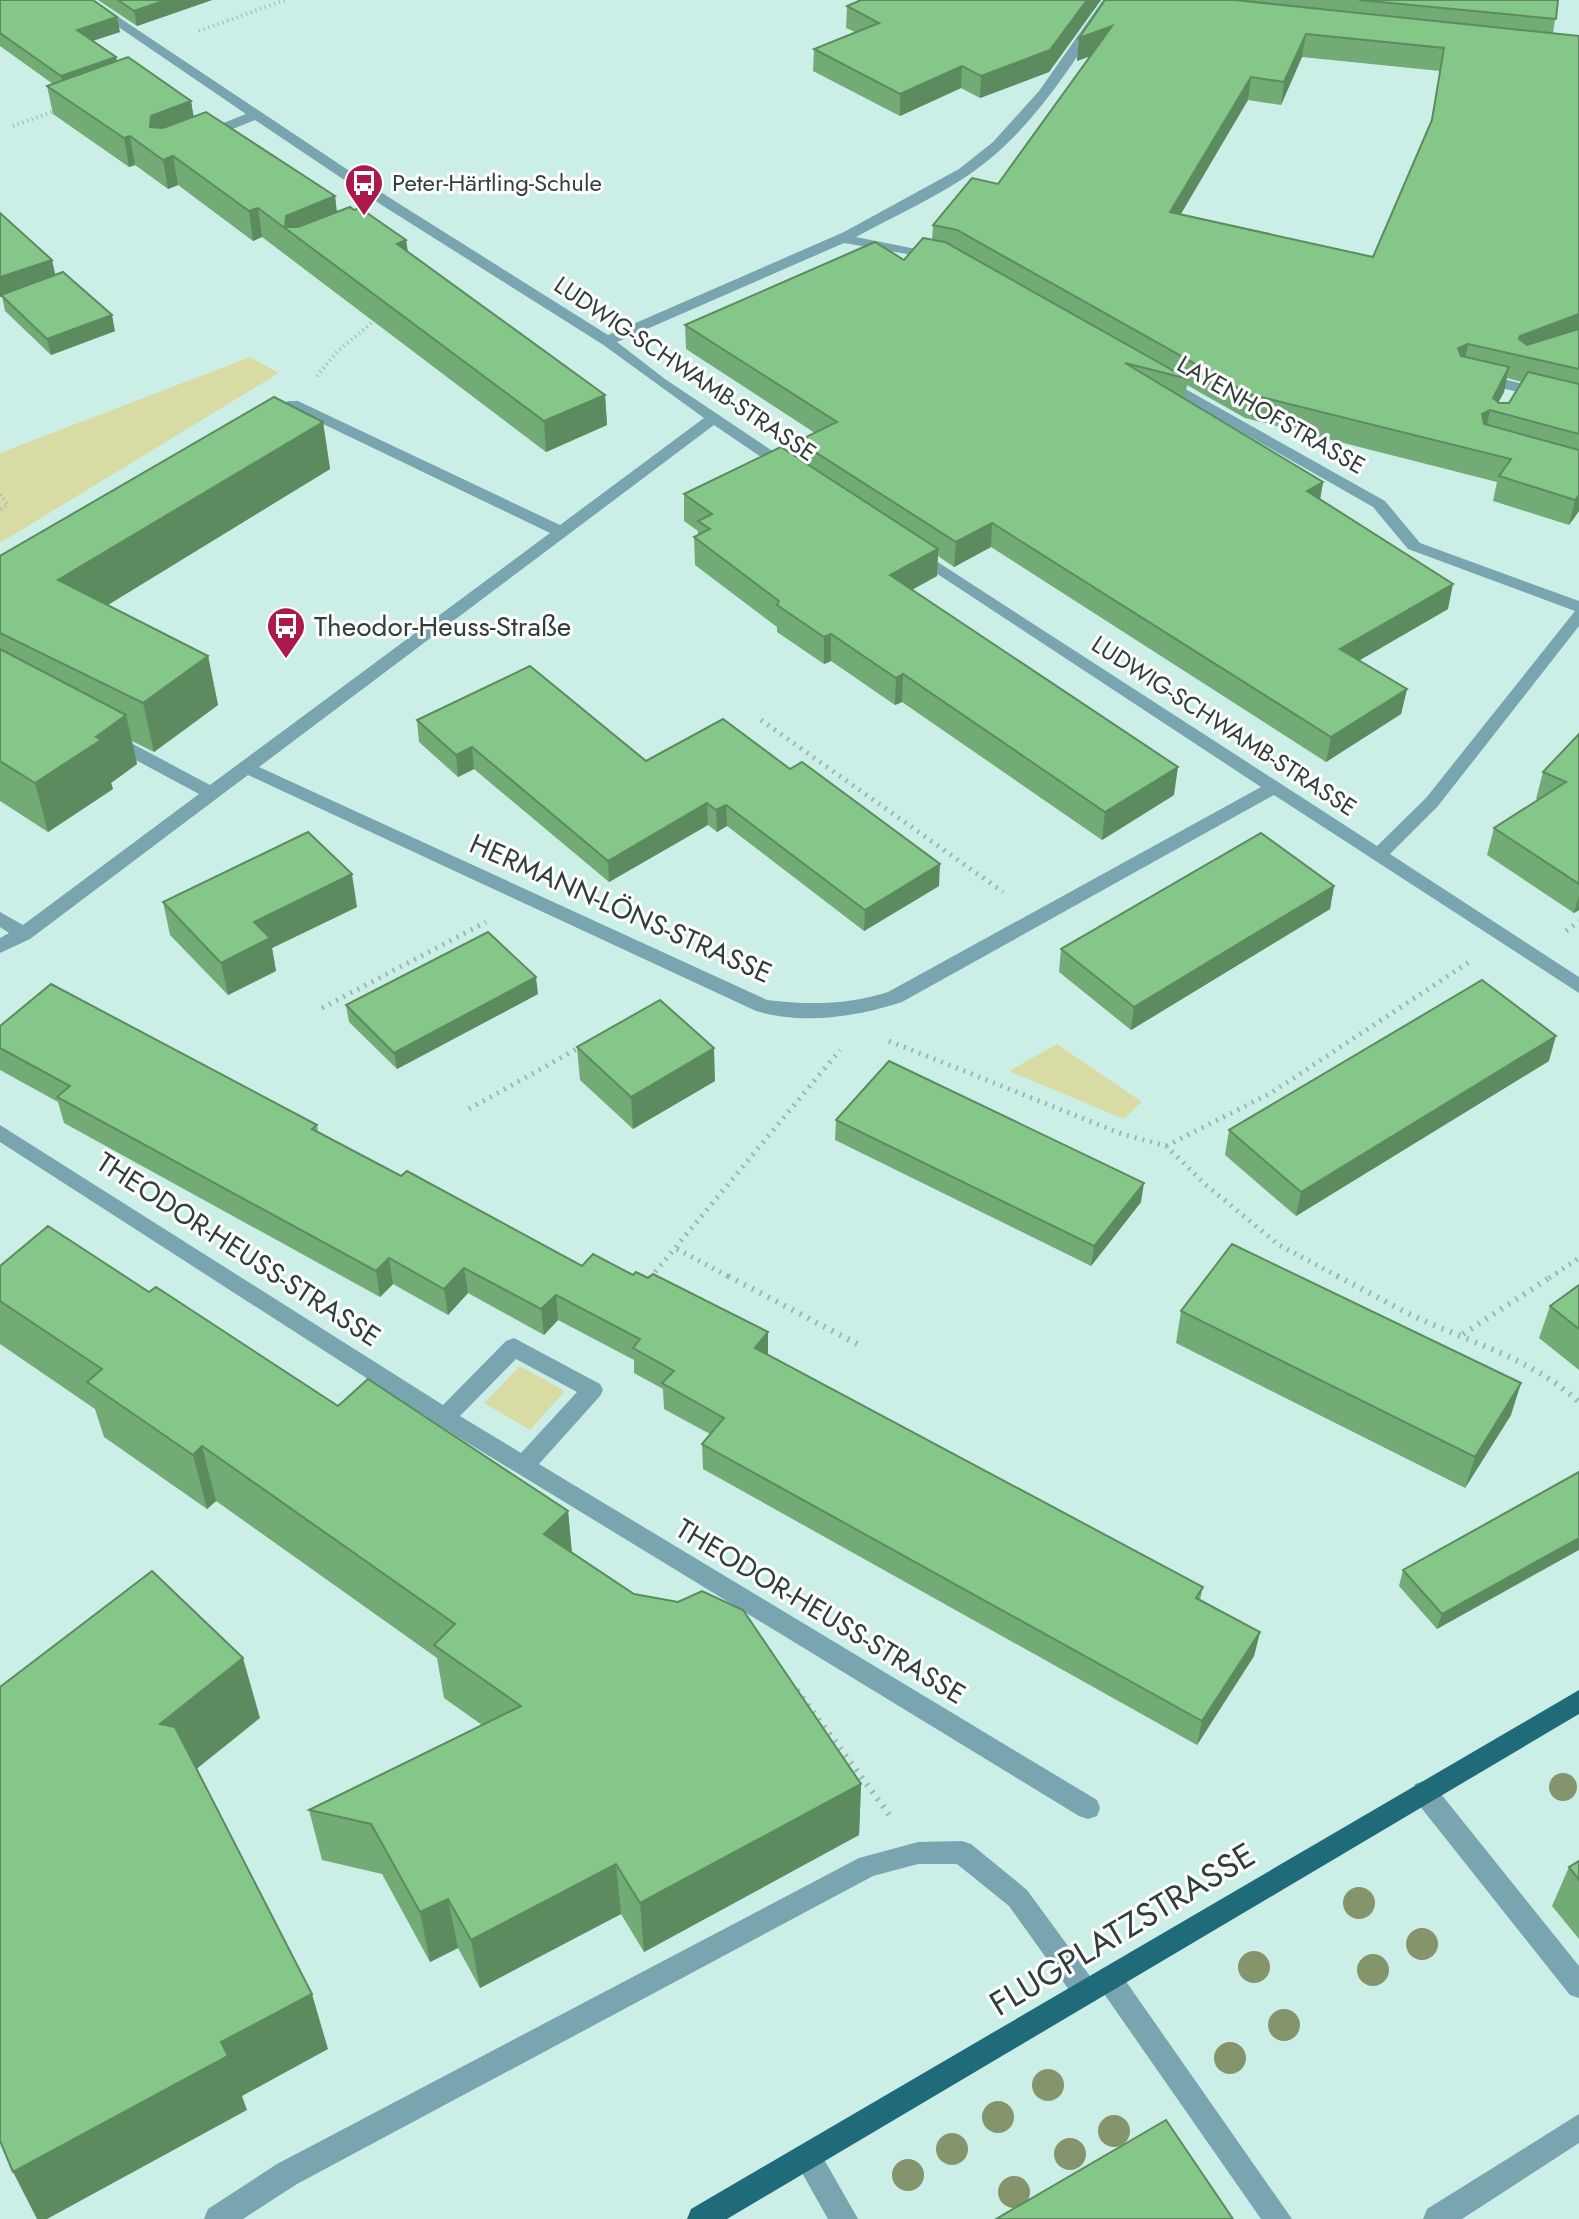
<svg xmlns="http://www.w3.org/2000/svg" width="1579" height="2219" viewBox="0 0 1579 2219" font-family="Jost,sans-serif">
<rect width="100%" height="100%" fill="#cbefe7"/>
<g fill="#d8dca4">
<path d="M250,357L279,373L0,543V453Z"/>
<path d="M1057,1044L1142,1102L1124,1119L1009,1071Z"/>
<path d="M520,1366L565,1391L530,1430L484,1403Z"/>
</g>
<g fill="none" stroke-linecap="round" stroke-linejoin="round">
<g stroke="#9ab7b0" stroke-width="4" stroke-dasharray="1 4" stroke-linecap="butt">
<path d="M199,31L285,0"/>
<path d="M13,126L57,110"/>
<path d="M317,376L338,351L376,319"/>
<path d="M0,495L8,504L0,510"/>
</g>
<g stroke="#9ab7b0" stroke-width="5" stroke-dasharray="2 6" stroke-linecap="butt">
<path d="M761,720L1003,892"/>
<path d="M1566,931L1579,921"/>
<path d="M322,1008L486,922"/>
<path d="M889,1041L1122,1134L1166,1146L1206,1185L1279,1245L1341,1278"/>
<path d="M469,1109L582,1046"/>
<path d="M1166,1146L1271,1093L1472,960"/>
<path d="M677,1249L731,1278"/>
<path d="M650,1278L840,1050"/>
<path d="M1549,1278L1579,1258"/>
</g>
<g stroke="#9ab7b0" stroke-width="6" stroke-dasharray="2 7" stroke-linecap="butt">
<path d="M728,1276L863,1347"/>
<path d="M1337,1276C1365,1290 1392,1306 1420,1319C1476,1344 1533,1360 1579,1402"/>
<path d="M649,1279L652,1276"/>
<path d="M1463,1334L1552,1276"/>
<path d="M797,1690L891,1817"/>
</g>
<g fill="#79a5b0" fill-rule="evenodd">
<path d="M79,0H93L390,198L608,335L844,232L959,169L993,142L1039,91L1103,0H1115C1073,62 1033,131 970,174C935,198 894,216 856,237L941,254V260L844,243L617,342L665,379L795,466V472H783L714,425L259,767L767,1000C808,1005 848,1005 888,992L1261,787L910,556V550L916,548L1377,846L1426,798L1575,611L1408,549L1373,507L1159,385V379L1164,377L1385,501L1420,543L1579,601V626L1438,806L1390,854L1579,977V993L1274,795L902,1002C856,1017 804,1025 756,1011L248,775L30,939L0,953V938L9,933L0,927V912L23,925L199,794L106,744L103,740L106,736H118L210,785L550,533L294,410L270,423L262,418L265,415L288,401H298L560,525L704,418L602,344L380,204L255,120L208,139H198V133L246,114Z"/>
<path d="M1482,374L1579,397V407L1477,382L1474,379Z"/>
<path d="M0,1125L443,1405L506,1341L514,1338L600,1384L603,1390L600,1396L539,1464L1097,1800L1100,1808L1097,1816L1088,1819L1079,1816L458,1437L0,1142ZM516,1359L577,1392L521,1453L460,1416Z"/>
<path d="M1424,1781L1433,1784L1579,1966V1998L1570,1995L1415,1800L1412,1792L1415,1784Z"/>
<path d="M962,1841L971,1844L1027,1890L1095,1983L1099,1992L1095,2001L1086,2004L1077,2001L1009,1906L957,1864H918L873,1876L297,2184L243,2219H204L208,2209L277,2164L859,1858L918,1842Z"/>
<path d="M1109,1967L1118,1970L1292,2219H1261L1100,1988L1096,1979L1100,1970Z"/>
<path d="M1579,2114V2143L1462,2219H1423L1427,2209Z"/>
<path d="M807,2144L817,2147L858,2219H828L793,2157L797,2147Z"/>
</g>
<path fill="#1f6b7a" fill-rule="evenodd" d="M1579,1690V1714L727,2219H687L691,2209Z"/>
</g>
<g fill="#84956b">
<circle cx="1563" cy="1787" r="14"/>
<circle cx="1359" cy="1903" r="16"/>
<circle cx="1422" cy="1944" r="16"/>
<circle cx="1254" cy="1967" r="16"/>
<circle cx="1373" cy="1970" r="16"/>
<circle cx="1284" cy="2025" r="16"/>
<circle cx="1230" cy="2058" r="16"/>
<circle cx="1048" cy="2085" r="16"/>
<circle cx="998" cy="2117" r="16"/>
<circle cx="1114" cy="2131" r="16"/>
<circle cx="952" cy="2149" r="16"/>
<circle cx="1070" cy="2154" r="16"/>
<circle cx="908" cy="2175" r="16"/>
<circle cx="1014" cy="2192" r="16"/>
</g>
<g fill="#72ab75" fill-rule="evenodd">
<path d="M0,0L120,32L92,41L116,57L117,61L191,101L193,116L335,196L337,212L406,240L408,252L605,395L607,425L546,452L262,237L253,241L178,185L168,189L135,165L129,167L53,114L47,86L53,84L0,46Z"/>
<path d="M98,0H212L137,26Z"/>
<path d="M861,0H1101L1049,72L980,98L961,88L900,116L813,71L814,49L855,32L846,28L847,6Z"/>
<path d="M1105,0H1558L1553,33L1579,36V511L1569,525L1493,501L1497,482L1245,418L1187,385L1185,399L1323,482L1320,499L1448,609L1359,660L1407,689L1401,714L1326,762L991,547L954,567L938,556L937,576L912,590L1174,795L1102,840L902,702L895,705L831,661L824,664L777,632V627L695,565L694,537L698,535V531L684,521V494L798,458V441L815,433L686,349L685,325L904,260L932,240L933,225L998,184L1090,56L1077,61L1079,38ZM1302,57L1440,71L1431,121L1373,257L1180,214L1248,100L1281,105ZM1507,378L1522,382L1509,403H1499L1498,402L1504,392Z"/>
<path d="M0,213L52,260L55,275L115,331L51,355L5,311L2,296L0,297Z"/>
<path d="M323,422L330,469L108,605L208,656L218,705L154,752L132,741L137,764L111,783L113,789L48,832L0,801V556Z"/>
<path d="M417,720L646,761L939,886L864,931L727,826L717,832L708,825L609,882L474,769L458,777L419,742Z"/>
<path d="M1579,734V910L1574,913L1487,855L1494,828L1538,800L1536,799L1543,772Z"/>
<path d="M1334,886L1330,909L1131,1030L1059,972L1061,949Z"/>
<path d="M163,902L357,907L272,948L276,971L228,995L170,935Z"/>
<path d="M538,994L397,1069L349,1022L346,1005Z"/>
<path d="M0,1026L317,1125L318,1132L401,1176L582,1266L648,1278L768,1332V1355L1203,1587L1200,1600L1260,1632L1254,1656L1197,1745L703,1469L702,1444L710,1434L664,1409L663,1389L634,1373V1360L558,1320L544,1335L468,1293L448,1315L393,1284L380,1297L64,1123L58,1102L0,1070Z"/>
<path d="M577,1047L715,1081L633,1129L580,1080Z"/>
<path d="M1549,1061L1296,1216L1225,1155L1229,1130Z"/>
<path d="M836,1120L1141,1202L1091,1266L835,1140Z"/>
<path d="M0,1266L149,1292L338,1406L568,1511L572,1552L861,1784L859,1835L644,1952L621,1914L480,1988L458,1948L430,1962L382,1874L322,1860L309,1810L482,1725L444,1698L437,1658L216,1501L207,1509L104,1437L95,1409L0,1344Z"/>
<path d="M1579,1285V1370L1539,1338L1550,1306Z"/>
<path d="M1181,1311L1511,1415L1465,1488L1176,1343Z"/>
<path d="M1579,1472L1437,1629L1399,1586L1403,1570Z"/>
<path d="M1579,1861V1939L1552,1906L1569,1867Z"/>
</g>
<g fill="#5c8b5f">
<path d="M166,0H212L137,26L134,11Z"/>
<path d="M1087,0H1101L1049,72L980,98L981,76Z"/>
<path d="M117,17L120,32L80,45L77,30Z"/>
<path d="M1112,26L1110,49L1077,61L1079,38Z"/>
<path d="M1306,34L1302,57L1281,105L1284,82Z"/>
<path d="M116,57L119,72L64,92L61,76Z"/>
<path d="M962,66L961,88L900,116V94Z"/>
<path d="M1251,77L1248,100L1168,236L1170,212Z"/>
<path d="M191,101L196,130L156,145L155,156L150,127L151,116Z"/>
<path d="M130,136L135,165L129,167L124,138Z"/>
<path d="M173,156L178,185L168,189L163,160Z"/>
<path d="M335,196L338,226L285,228L286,216Z"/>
<path d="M258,208L262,237L253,241L249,211Z"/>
<path d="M406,240L410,269L397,244Z"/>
<path d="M52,260L56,278L0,297V277Z"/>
<path d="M1579,314V333L1525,356L1519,339L1520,336Z"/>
<path d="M112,315L115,331L51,355L47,339Z"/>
<path d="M1468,344L1463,368L1458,348Z"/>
<path d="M1509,367L1504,392L1494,411L1493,398Z"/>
<path d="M605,395L607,425L546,452L544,421Z"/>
<path d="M1490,410L1485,435L1482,414Z"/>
<path d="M323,422L330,469L70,628L58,580Z"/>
<path d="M1323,482L1319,506L1307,491Z"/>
<path d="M1579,495V511L1569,525L1575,500Z"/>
<path d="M992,523L991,547L954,567L956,542Z"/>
<path d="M938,549L937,576L889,602L890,575Z"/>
<path d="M1453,584L1448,609L1336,674L1340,649Z"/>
<path d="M831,634V661L824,664V637Z"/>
<path d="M208,656L218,705L154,752L143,703Z"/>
<path d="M903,674L902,702L895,705L896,678Z"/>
<path d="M1407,689L1401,714L1326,762L1331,737Z"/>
<path d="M126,715L137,764L111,783L113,789L48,832L35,783Z"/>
<path d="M472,747L474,769L458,777L456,755Z"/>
<path d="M1178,767L1174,795L1102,840L1105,812Z"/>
<path d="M707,803L708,825L609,882L608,861Z"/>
<path d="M726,805L727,826L717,832L716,810Z"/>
<path d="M940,864L939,886L864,931L865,910Z"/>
<path d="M352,874L357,907L272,948L276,971L228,995L221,963L254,922Z"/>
<path d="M1334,886L1330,909L1131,1030L1134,1007Z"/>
<path d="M1579,895V910L1574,913Z"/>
<path d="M536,977L538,994L397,1069L394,1053Z"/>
<path d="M1556,1036L1549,1061L1296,1216L1301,1192Z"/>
<path d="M714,1048L715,1081L633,1129L631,1097Z"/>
<path d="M1144,1183L1141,1202L1091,1266L1094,1246Z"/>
<path d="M389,1258L393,1284L380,1297L376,1271Z"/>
<path d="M464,1268L468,1293L448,1315L444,1289Z"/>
<path d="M556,1295L558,1320L544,1335L541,1309Z"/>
<path d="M768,1332V1358L755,1348Z"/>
<path d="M1521,1383L1511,1415L1465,1488L1475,1457Z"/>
<path d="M202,1446L216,1501L207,1509L193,1455Z"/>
<path d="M568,1511L573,1566L544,1534Z"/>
<path d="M1579,1538V1550L1437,1629L1442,1614Z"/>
<path d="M1260,1632L1254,1656L1197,1745L1202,1721Z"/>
<path d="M243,1658L260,1718L179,1783L160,1724Z"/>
<path d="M861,1784L859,1835L644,1952L640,1903Z"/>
<path d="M616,1864L621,1914L480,1988L471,1940Z"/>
<path d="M448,1899L458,1948L430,1962L420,1912Z"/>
<path d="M312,1994L328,2049L242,2096L247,2110L47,2219H37L13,2172L221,2042Z"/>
</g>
<g fill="#84c788" stroke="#5c8b5f" stroke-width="2" fill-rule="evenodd">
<path d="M0,0H93L117,17L77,30L116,57L61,76L0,33Z"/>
<path d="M118,0H166L134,11Z"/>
<path d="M861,0H1087L1050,50L981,76L962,66L900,94L814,49L879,23L847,6Z"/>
<path d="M1105,0H1235L1579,36V314L1520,336L1519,339L1527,345L1579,329V369L1468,344L1458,348L1461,356L1509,367L1493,398L1499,403H1509L1528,372L1579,384V434L1490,410L1482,414L1484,424L1579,450V495L1575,500L1499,476L1511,459L1249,394L957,230L933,225L972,178L998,184L1112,26L1079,38ZM1306,34L1444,48L1432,120L1373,257L1170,212L1251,77L1284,82Z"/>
<path d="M1359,0H1558L1556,19Z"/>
<path d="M128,57L191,101L151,116L150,127L163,128L206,112L335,196L286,216L285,227H298L350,207L354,210L360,208L406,240L397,244L605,395L544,421L258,208L249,211L173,156L163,160L130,136L124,138L47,86Z"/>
<path d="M0,213L52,260L0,277Z"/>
<path d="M923,238L945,242L1188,379L1125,363L1323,482L1307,491L1453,584L1340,649L1407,689L1331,737L992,523L956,542L798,441L837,422L685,325L875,242L904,260Z"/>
<path d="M63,272L112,315L47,339L1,295Z"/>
<path d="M274,397L323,422L58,580L208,656L143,703L0,633V556Z"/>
<path d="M781,447L938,549L890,575L1178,767L1105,812L903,674L896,678L831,634L824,637L777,605L779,601L694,537L710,529L698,521L712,514L684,494Z"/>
<path d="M0,649L126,715L96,737L101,740L35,783L0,761Z"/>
<path d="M530,666L646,761L723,719L790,769L802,762L940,864L865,910L726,805L716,810L707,803L608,861L472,747L456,755L417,720Z"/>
<path d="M1579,734V884L1494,828L1566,782L1543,772Z"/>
<path d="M308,832L352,874L254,922L270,938L221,963L163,902Z"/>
<path d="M1261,833L1334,886L1134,1007L1061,949Z"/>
<path d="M488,932L536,977L394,1053L346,1005Z"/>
<path d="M1482,980L1556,1036L1301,1192L1229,1130Z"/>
<path d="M51,984L317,1125L312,1129L401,1176L407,1171L582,1266L593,1254L633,1275L636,1272L648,1278L653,1274L768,1332L755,1348L1203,1587L1196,1598L1260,1632L1202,1721L702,1444L724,1418L662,1383L674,1371L633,1348L640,1339L556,1295L541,1309L464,1268L444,1289L389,1258L376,1271L57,1097L70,1086L0,1048V1026Z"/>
<path d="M660,1000L714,1048L631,1097L577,1047Z"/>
<path d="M889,1061L1144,1183L1094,1246L836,1120Z"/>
<path d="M48,1226L149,1292L156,1287L338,1406L368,1379L568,1511L544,1534L634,1594L678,1602L702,1591L743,1610L861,1784L640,1903L616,1864L471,1940L448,1899L420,1912L371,1824L309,1810L521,1706L434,1645L455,1624L202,1446L193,1455L87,1382L102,1369L0,1301V1266Z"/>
<path d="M1232,1244L1521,1383L1475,1457L1181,1311Z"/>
<path d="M1579,1285V1329L1550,1306Z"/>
<path d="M1579,1472V1538L1442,1614L1403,1570Z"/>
<path d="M152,1571L243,1658L160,1724L175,1727L312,1994L221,2042L228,2056L13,2172L0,2141V1687Z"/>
<path d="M1579,1861V1880L1569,1867Z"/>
<path d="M1166,2120L1233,2219H996Z"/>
</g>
<defs>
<symbol id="bus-pin" viewBox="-11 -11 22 30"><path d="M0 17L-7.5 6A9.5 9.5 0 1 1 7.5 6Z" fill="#ac194b" stroke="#fff"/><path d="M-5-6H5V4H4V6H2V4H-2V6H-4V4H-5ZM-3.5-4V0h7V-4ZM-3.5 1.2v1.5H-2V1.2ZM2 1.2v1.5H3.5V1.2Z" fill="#fff"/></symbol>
</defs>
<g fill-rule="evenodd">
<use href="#bus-pin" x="342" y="161" width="44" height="60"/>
<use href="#bus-pin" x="264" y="604" width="44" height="60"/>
</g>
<g text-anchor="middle" stroke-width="6" stroke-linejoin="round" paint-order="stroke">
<g font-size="24" fill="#313f3c" stroke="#fff" text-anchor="start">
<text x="392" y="191">Peter-Härtling-Schule</text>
</g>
<g font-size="24" fill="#313f3c" stroke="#fff">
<text transform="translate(685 369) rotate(34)" y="8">LUDWIG-SCHWAMB-STRASSE</text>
<text transform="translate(1271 415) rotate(30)" y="8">LAYENHOFSTRASSE</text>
<text transform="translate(1224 726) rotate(33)" y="8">LUDWIG-SCHWAMB-STRASSE</text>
</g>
<g font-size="28" fill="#313f3c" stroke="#fff" text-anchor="start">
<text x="314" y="636">Theodor-Heuss-Straße</text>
</g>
<g font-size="28" fill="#313f3c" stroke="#fff">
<text transform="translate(621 908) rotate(24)" y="10">HERMANN-LÖNS-STRASSE</text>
<text transform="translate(239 1249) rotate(33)" y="10">THEODOR-HEUSS-STRASSE</text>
<text transform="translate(821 1611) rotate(31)" y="10">THEODOR-HEUSS-STRASSE</text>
</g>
<g font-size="34" fill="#313f3c" stroke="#fff">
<text transform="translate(1122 1929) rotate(-31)" y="12">FLUGPLATZSTRASSE</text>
</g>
</g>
</svg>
